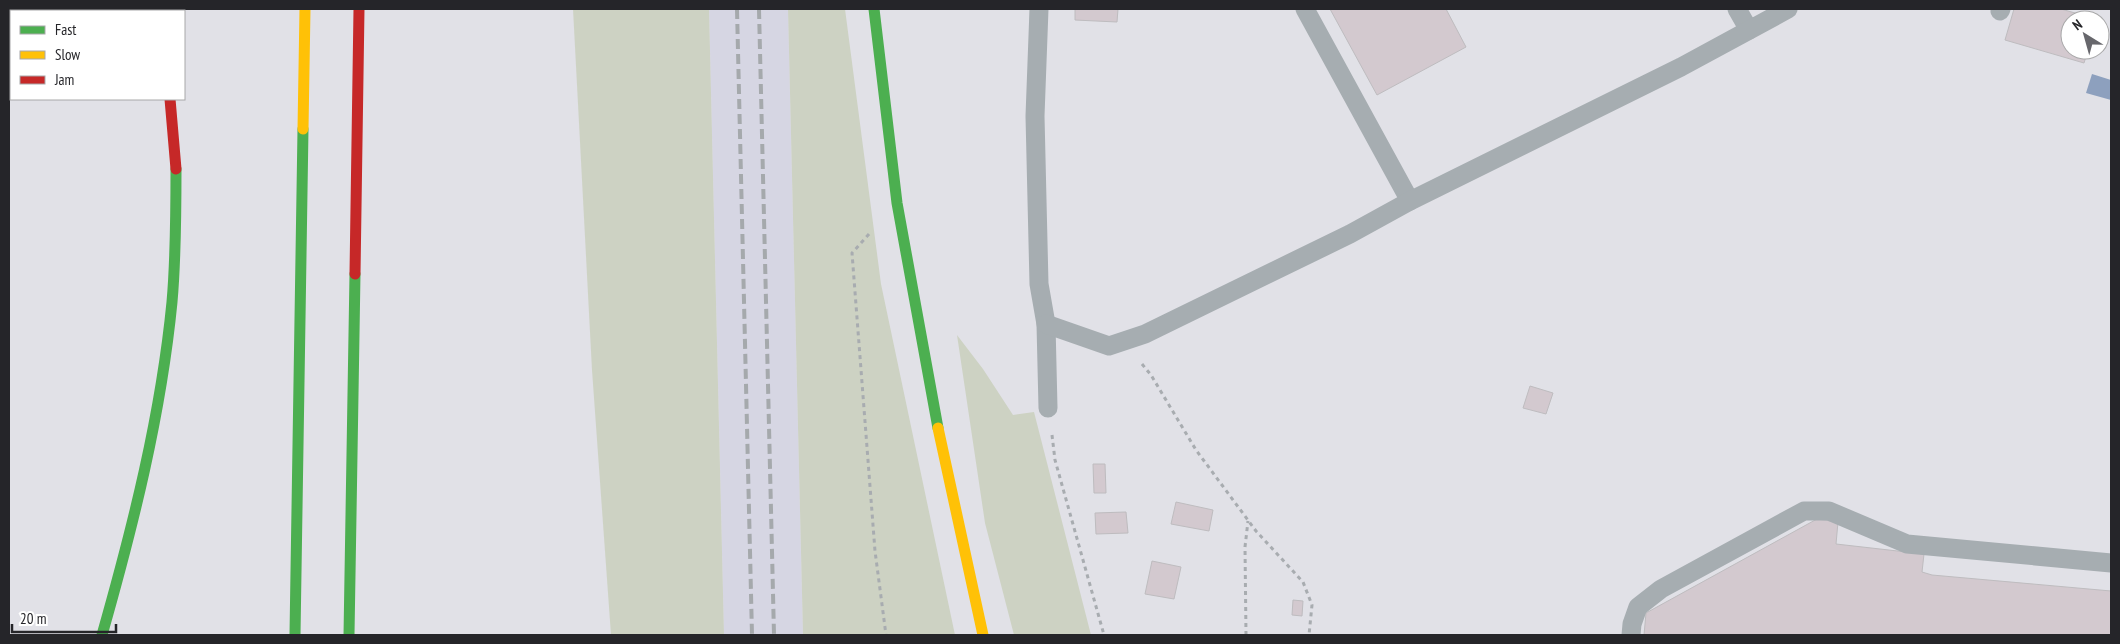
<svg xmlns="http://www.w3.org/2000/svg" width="2120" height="644" viewBox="0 0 2120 644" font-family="'PT Sans Narrow',sans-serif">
<rect width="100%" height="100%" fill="#e1e1e7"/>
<path fill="#d6d6e3" d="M709,9H788L803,635H724Z"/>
<g fill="#cdd2c3">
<path d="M573,9H709L724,635H611L592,370Z"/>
<path d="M788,9H845L881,284L955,635H803Z"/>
<path d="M957,335L983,369L1013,415L1034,412L1091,635H1014L985,523Z"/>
</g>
<path fill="#8da0be" d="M2092,74L2111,80V100L2086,93Z"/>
<g fill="#d3c9cf" stroke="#bebcbf">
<path d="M1075,9H1118L1117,22L1075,20Z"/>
<path d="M1330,9H1446L1466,47L1377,95Z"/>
<path d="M2014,9H2061L2096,19L2070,20V50H2088L2084,63L2005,40Z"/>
<path d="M1530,386L1553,393L1546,414L1523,408Z"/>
<path d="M1093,464H1105L1106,493H1094Z"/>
<path d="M1176,502L1213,510L1209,531L1171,524Z"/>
<path d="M1126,512L1128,533L1096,534L1095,513Z"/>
<path d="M1817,519L1838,522L1836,544L1924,554L1922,572L1932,575L2111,591V635H1644L1646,613Z"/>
<path d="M1152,561L1181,567L1174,599L1145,594Z"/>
<path d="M1293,600L1303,601L1302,616L1292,615Z"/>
</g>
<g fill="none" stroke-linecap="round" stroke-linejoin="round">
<g stroke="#a8acb0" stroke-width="3" stroke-dasharray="4 4" stroke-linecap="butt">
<path d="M869,234L852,253L875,551L886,635"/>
<path d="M1142,364L1151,375L1196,450L1256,531L1303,582L1312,605L1309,635"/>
<path d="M1052,435L1055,460L1104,635"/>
<path d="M1246,635L1245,547L1248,521"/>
</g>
<g stroke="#a6adb1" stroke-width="19">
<path d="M1039,9L1035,116L1039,284L1046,324L1048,408"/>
<path d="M1305,9L1410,201"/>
<path d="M1737,9L1749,30"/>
<path d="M2000,11L2001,9"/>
<path d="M1046,324L1109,346L1145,334L1350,234L1410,201L1681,67L1788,9"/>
<path d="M1631,635L1632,624L1638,607L1661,589L1804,511H1829L1907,544L2111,563"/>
</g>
<g stroke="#4caf50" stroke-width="11">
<path d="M874,9L897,203L938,428"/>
<path d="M102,635C133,526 161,415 172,302C176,257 176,213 176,169"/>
<path d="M295,635L303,129"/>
<path d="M349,635L355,274"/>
</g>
<g stroke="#ffc107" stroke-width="11">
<path d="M156,9L157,11"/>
<path d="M303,129L305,9"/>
<path d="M938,428L983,635"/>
</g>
<g stroke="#c62828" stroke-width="11">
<path d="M170,99L176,169"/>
<path d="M355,274L359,9"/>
</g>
<g stroke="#a5a9ac" stroke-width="4" stroke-dasharray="10 5" stroke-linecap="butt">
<path d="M737,9L752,635"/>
<path d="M759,9L774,635"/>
</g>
</g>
<rect width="2120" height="644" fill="none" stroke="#252529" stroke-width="20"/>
<rect x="10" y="10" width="175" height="90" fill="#ffffff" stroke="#a8a8a9"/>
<rect x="20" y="26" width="25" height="8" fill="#4caf50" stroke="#a8a8a9"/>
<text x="55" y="35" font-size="15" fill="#252529">Fast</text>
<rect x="20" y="51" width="25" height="8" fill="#ffc107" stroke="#a8a8a9"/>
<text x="55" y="60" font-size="15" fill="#252529">Slow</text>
<rect x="20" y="76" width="25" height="8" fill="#c62828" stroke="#a8a8a9"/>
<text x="55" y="85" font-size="15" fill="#252529">Jam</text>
<g transform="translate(2085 35) rotate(323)"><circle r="24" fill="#ffffff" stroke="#a8a8a9"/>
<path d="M0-4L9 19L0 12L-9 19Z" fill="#67676c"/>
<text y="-8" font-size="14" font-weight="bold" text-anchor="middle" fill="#252529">N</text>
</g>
<path d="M12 624v8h104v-8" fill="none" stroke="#252529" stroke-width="2.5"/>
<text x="20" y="624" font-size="15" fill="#252529" stroke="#ffffff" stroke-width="4" paint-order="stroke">20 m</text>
</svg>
